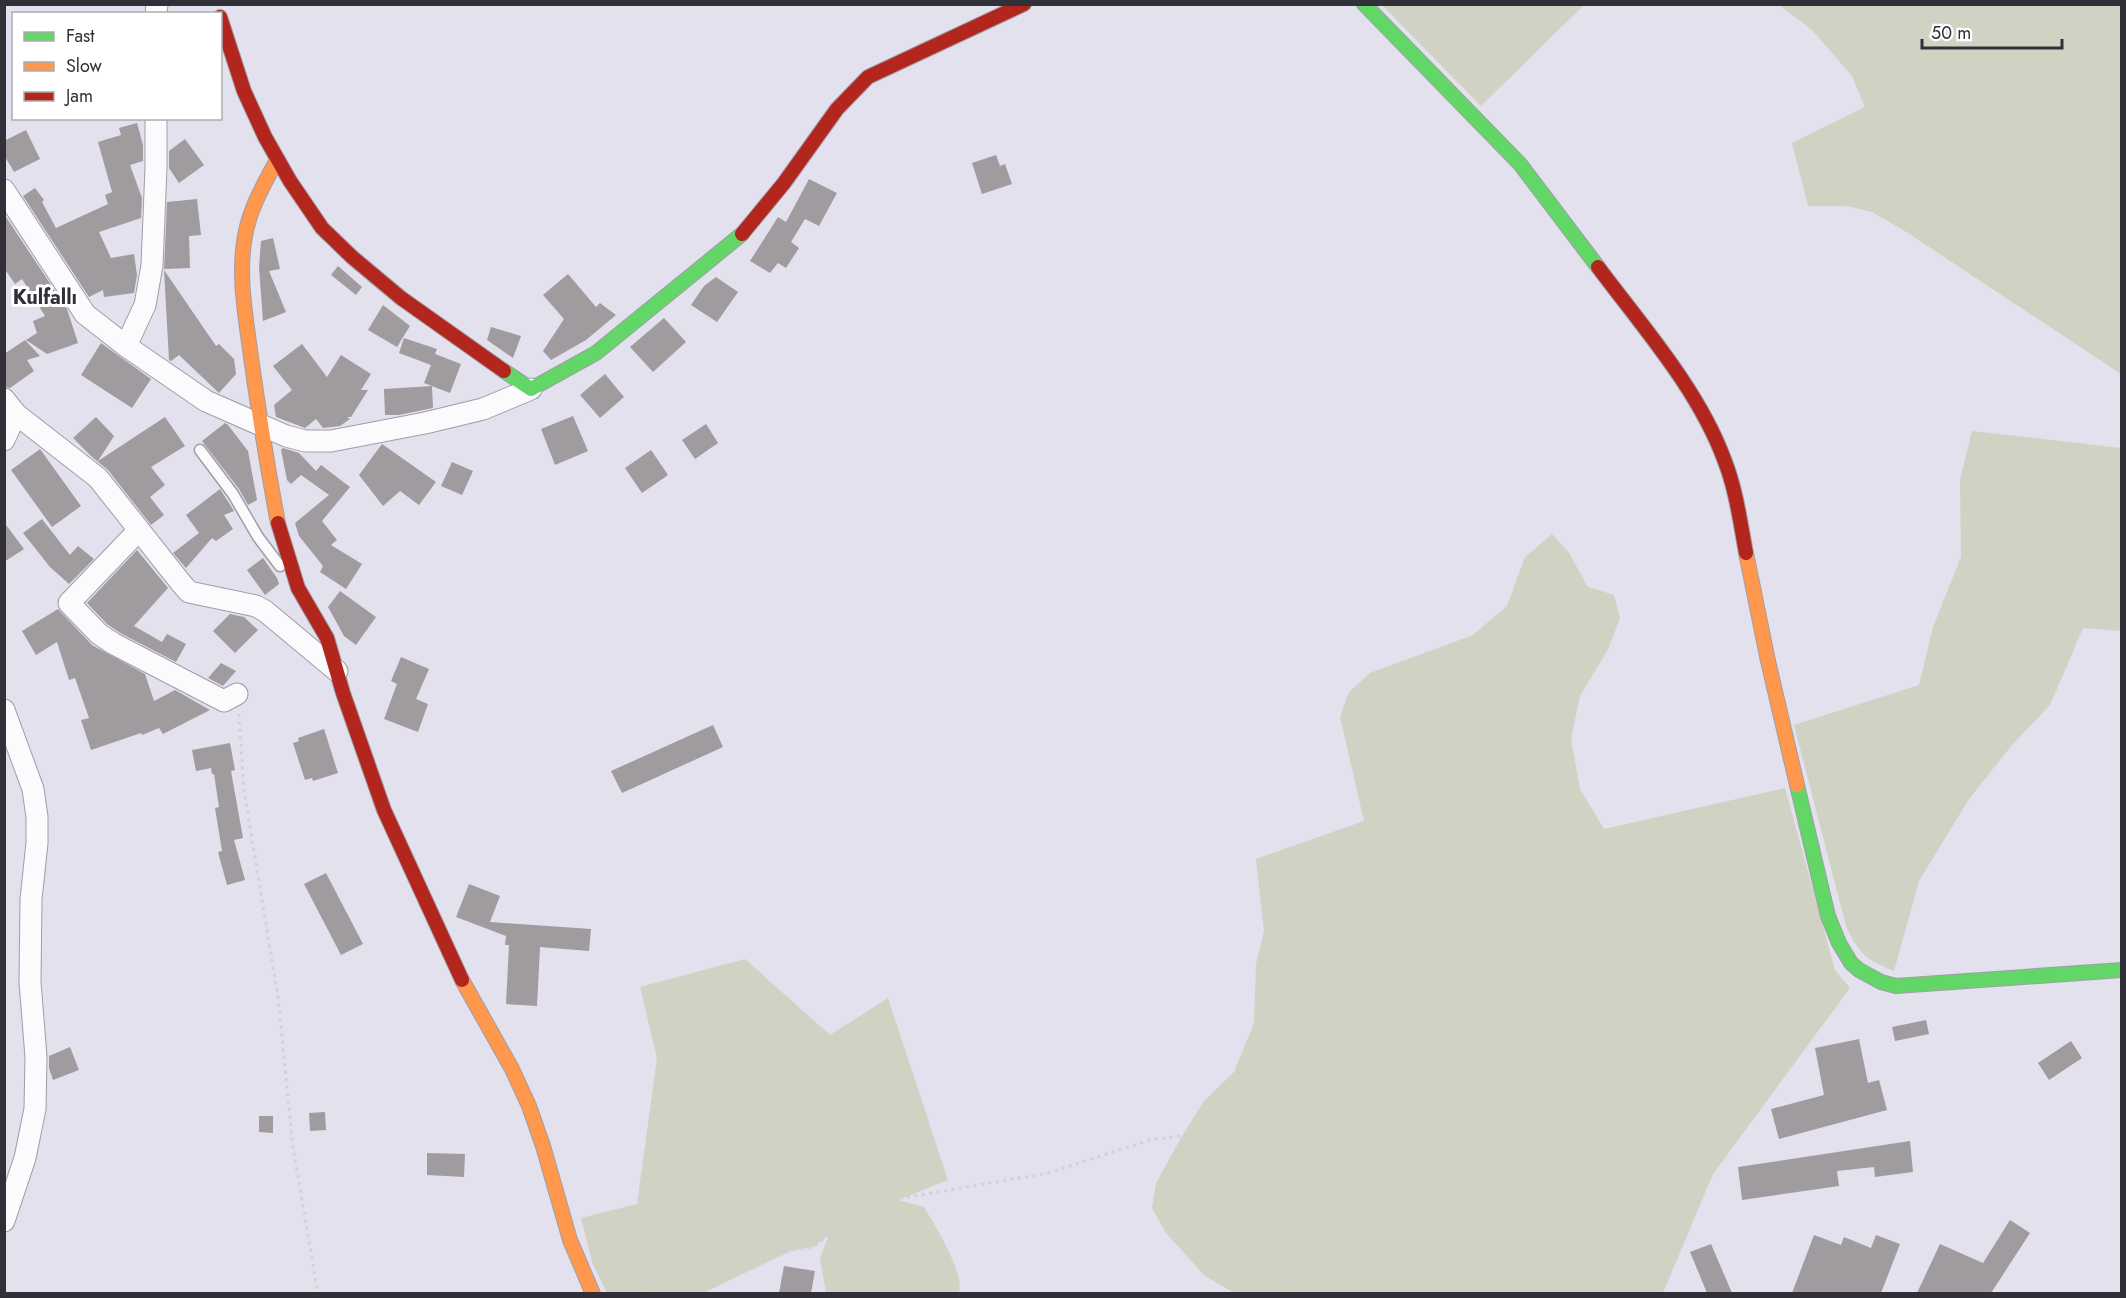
<svg xmlns="http://www.w3.org/2000/svg" width="2126" height="1298" viewBox="0 0 2126 1298" font-family="Jost,sans-serif">
<rect width="100%" height="100%" fill="#e2e1ed"/>
<g fill="#d0d2c4">
<path d="M1382,5H1584L1481,106Z"/>
<path d="M1779,5H2121V374L1908,233L1872,212L1847,206H1808L1792,143L1865,107L1852,76L1812,30Z"/>
<path d="M1972,431L2121,448V631L2083,628L2050,705L2012,745L1969,799L1919,881L1894,971C1865,959 1860,955 1846,926L1794,725L1919,685L1933,627L1961,557L1960,480Z"/>
<path d="M1552,534L1569,553L1588,587L1614,595L1620,619L1607,651L1580,696L1571,739L1580,789L1604,829L1785,788L1835,970L1850,988L1713,1174L1663,1293H1234L1205,1276L1166,1233L1152,1208L1156,1183L1182,1136L1204,1101L1234,1072L1254,1023L1256,964L1264,931L1256,859L1364,821L1340,717L1349,692L1370,673L1473,635L1507,606L1525,557Z"/>
<path d="M745,959L830,1035L888,998L948,1180L898,1200L924,1207C935,1226 965,1273 959,1293H826L820,1258L829,1235L813,1247L793,1250L703,1293H607L592,1262L581,1218L637,1204L657,1058L640,987Z"/>
</g>
<g fill="#9f9b9e">
<path d="M137,123L143,145V161L130,165L142,198L141,218L99,232L111,258L134,254L137,275L134,293L104,297L103,290L89,297L23,196L35,188L44,200L42,202L56,228L108,204L105,195L112,192L98,142L121,135L119,128Z"/>
<path d="M26,130L40,159L14,172L4,155V141Z"/>
<path d="M185,139L204,165L179,183L169,168V151Z"/>
<path d="M996,155L1000,166L1005,164L1012,184L982,194L972,163Z"/>
<path d="M809,179L837,193L819,226L805,219L791,242L799,248L786,268L778,263L770,273L750,261L778,217L786,222Z"/>
<path d="M197,199L201,235L189,236L190,268L164,269L167,202Z"/>
<path d="M4,214L67,309L78,343L47,354L26,340L37,333L33,321L45,316L22,279L15,284L4,268Z"/>
<path d="M273,238L280,269L269,271L286,312L263,321L259,267L261,241Z"/>
<path d="M338,266L362,287L356,295L331,275Z"/>
<path d="M164,270L216,346L219,344L234,359L236,374L219,393L179,355L171,361L169,360Z"/>
<path d="M568,274L596,307L600,303L616,315L586,340L551,360L543,351L564,319L543,295Z"/>
<path d="M716,277L738,292L717,322L691,305L704,286Z"/>
<path d="M383,305L410,326L397,347L368,330Z"/>
<path d="M664,318L686,342L653,372L630,347Z"/>
<path d="M491,327L521,336L513,358L487,340Z"/>
<path d="M404,338L437,349L435,354L461,364L450,393L424,383L431,365L399,353Z"/>
<path d="M25,340L40,356L27,360L34,371L10,388L4,387V354Z"/>
<path d="M101,343L151,379L132,408L81,375Z"/>
<path d="M302,344L327,377L341,355L371,374L361,390H368L351,417H347L350,419L340,426L323,428L316,419L305,428L276,417L274,405L292,390L273,366Z"/>
<path d="M605,374L624,397L600,418L580,395Z"/>
<path d="M432,386L433,408L399,415H385L384,389Z"/>
<path d="M573,416L588,451L555,465L541,429Z"/>
<path d="M96,417L114,436L98,461L165,417L185,446L151,467L165,485L150,497L164,515L151,525L108,470L91,456L73,438Z"/>
<path d="M225,423L228,425L248,451L257,500L248,505L239,489L202,441Z"/>
<path d="M706,424L718,443L695,459L682,440Z"/>
<path d="M382,444L436,482L419,505L400,491L383,506L359,475Z"/>
<path d="M283,448L299,453L316,471L321,465L350,487L322,521L337,540L331,545L362,564L346,589L320,572L323,566L299,536L295,523L329,495L301,475L291,484L287,480L281,450Z"/>
<path d="M40,449L81,506L52,527L11,470Z"/>
<path d="M651,450L668,475L642,493L625,468Z"/>
<path d="M452,462L473,471L462,495L441,486Z"/>
<path d="M220,489L234,511L224,515L233,529L216,541L212,538L186,568L173,553L199,533L186,515Z"/>
<path d="M42,519L70,555L78,546L94,559L69,584L50,567L23,533Z"/>
<path d="M4,522L24,549L4,562Z"/>
<path d="M137,550L168,588L134,626L162,642L167,634L186,644L176,662L120,633L107,624L87,603Z"/>
<path d="M263,558L277,578L279,584L265,595L247,570Z"/>
<path d="M340,591L376,617L356,645L344,636L328,607Z"/>
<path d="M58,609L92,645L145,674L154,701L175,690L210,710L163,734L159,728L142,735L141,733L91,750L81,720L89,718L75,678L69,680L57,642L36,655L22,631Z"/>
<path d="M230,614L244,617L258,630L235,653L213,631Z"/>
<path d="M401,657L429,669L416,699L428,704L418,732L384,719L397,684L391,681Z"/>
<path d="M221,663L236,671L223,686L208,678Z"/>
<path d="M713,725L723,747L622,793L611,771Z"/>
<path d="M324,729L338,773L313,781L312,778L305,780L293,743L299,741L298,738Z"/>
<path d="M230,743L235,770L231,771L243,838L234,840L245,880L227,885L218,852L222,851L215,808L219,807L214,774H212L211,768L196,771L192,750Z"/>
<path d="M326,873L363,944L341,955L304,884Z"/>
<path d="M469,884L500,896L490,922L591,929L589,951L540,947L537,1006L506,1004L509,945H505L506,936L456,917Z"/>
<path d="M1926,1020L1929,1034L1895,1041L1892,1027Z"/>
<path d="M1859,1039L1868,1083L1879,1080L1887,1110L1779,1139L1771,1109L1824,1095L1815,1048Z"/>
<path d="M2071,1041L2082,1058L2049,1080L2038,1063Z"/>
<path d="M70,1047L79,1070L53,1080L49,1068V1056Z"/>
<path d="M325,1112L326,1130L310,1131L309,1113Z"/>
<path d="M259,1116H273V1133L259,1132Z"/>
<path d="M1910,1141L1913,1172L1875,1177L1874,1167L1837,1171L1839,1186L1742,1200L1738,1167Z"/>
<path d="M427,1153L465,1154L464,1177L427,1175Z"/>
<path d="M2010,1220L2030,1233L1991,1293H1917L1940,1244L1983,1263Z"/>
<path d="M1814,1235L1841,1245L1844,1237L1871,1248L1876,1235L1900,1244L1881,1293H1792Z"/>
<path d="M1711,1244L1732,1293H1707L1690,1252Z"/>
<path d="M784,1266L815,1271L811,1293H779Z"/>
</g>
<g fill="none" stroke-linecap="round" stroke-linejoin="round">
<defs>
<path id="lane" d="M200,450L233,494L258,537L280,566"/>
<g id="street">
<path d="M156,14L157,4"/>
<path d="M4,190L85,314L126,346L145,305L152,265L156,168V118"/>
<path d="M126,346L206,401L286,436L305,441H331L425,423L483,409L531,389"/>
<path d="M4,399L16,414L4,440"/>
<path d="M16,414L98,478L181,583L189,592L256,606L265,611L337,671"/>
<path d="M139,530L69,603L99,634L114,644L224,701L237,694"/>
<path d="M4,710L33,789L37,817V843L31,899L30,982L36,1057L35,1109L25,1158L4,1221"/>
</g>
<g id="fast">
<path d="M1364,4L1520,164L1598,267"/>
<path d="M504,371L531,389L596,353L742,234"/>
<path d="M1797,785L1828,916L1839,943L1851,963L1859,970L1881,982L1896,986L2122,970"/>
</g>
<g id="slow">
<path d="M277,160C264,184 250,208 245,236C238,274 245,312 250,350C258,408 267,465 278,523"/>
<path d="M1746,553L1768,661L1797,785"/>
<path d="M462,980L512,1069L529,1106L543,1146L570,1240L593,1294"/>
</g>
<g id="jam">
<path d="M220,17L244,91L265,137L290,181L322,228L352,257L401,298L504,371"/>
<path d="M742,234L784,183L837,109L868,77L1024,4"/>
<path d="M1598,267C1642,326 1698,389 1724,459C1736,489 1740,521 1746,553"/>
<path d="M278,523L298,588L327,638L343,693L384,810L462,980"/>
</g>
</defs>
<use href="#lane" stroke="#9f9ea7" stroke-width="13"/>
<use href="#street" stroke="#9f9ea7" stroke-width="23"/>
<use href="#fast" stroke="#9f9ea7" stroke-width="16"/>
<use href="#slow" stroke="#9f9ea7" stroke-width="16"/>
<use href="#jam" stroke="#9f9ea7" stroke-width="16"/>
<g stroke="#d2d1d5" stroke-width="3" stroke-dasharray="3 4.5" stroke-linecap="butt">
<path d="M239,714L244,791L278,997L293,1147L318,1294"/>
<path d="M1436,1210L1439,1294"/>
<path d="M646,1294L647,1284L654,1269L669,1256L689,1248L723,1245H771L793,1250L813,1247L830,1234L897,1199L1048,1173L1150,1140L1182,1136L1198,1142L1214,1155L1229,1174L1242,1200L1253,1238L1265,1254L1290,1280L1307,1294"/>
</g>
<use href="#lane" stroke="#fbfafc" stroke-width="10"/>
<use href="#street" stroke="#fbfafc" stroke-width="21"/>
<use href="#fast" stroke="#63d668" stroke-width="14"/>
<use href="#slow" stroke="#ff974d" stroke-width="14"/>
<use href="#jam" stroke="#b3261e" stroke-width="14"/>
</g>
<g text-anchor="middle" stroke-width="6" stroke-linejoin="round" paint-order="stroke">
<g font-size="20" font-weight="bold" fill="#312f38" stroke="#fff">
<text x="45" y="304">Kulfallı</text>
</g>
</g>
<rect width="2126" height="1298" fill="none" stroke="#312f38" stroke-width="12"/>
<rect x="12" y="12" width="210" height="108" fill="#ffffff" stroke="#adacaf" stroke-width="1.5"/>
<rect x="24" y="32" width="30" height="9" fill="#63d668" stroke="#adacaf" stroke-width="1.5"/>
<text x="66" y="42" font-size="18" fill="#312f38">Fast</text>
<rect x="24" y="62" width="30" height="9" fill="#ff974d" stroke="#adacaf" stroke-width="1.5"/>
<text x="66" y="72" font-size="18" fill="#312f38">Slow</text>
<rect x="24" y="92" width="30" height="9" fill="#b3261e" stroke="#adacaf" stroke-width="1.5"/>
<text x="66" y="102" font-size="18" fill="#312f38">Jam</text>
<path d="M1922 39v9h140v-9" fill="none" stroke="#312f38" stroke-width="3"/>
<text x="1931" y="39" font-size="18" fill="#312f38" stroke="#ffffff" stroke-width="4.5" paint-order="stroke">50 m</text>
</svg>
